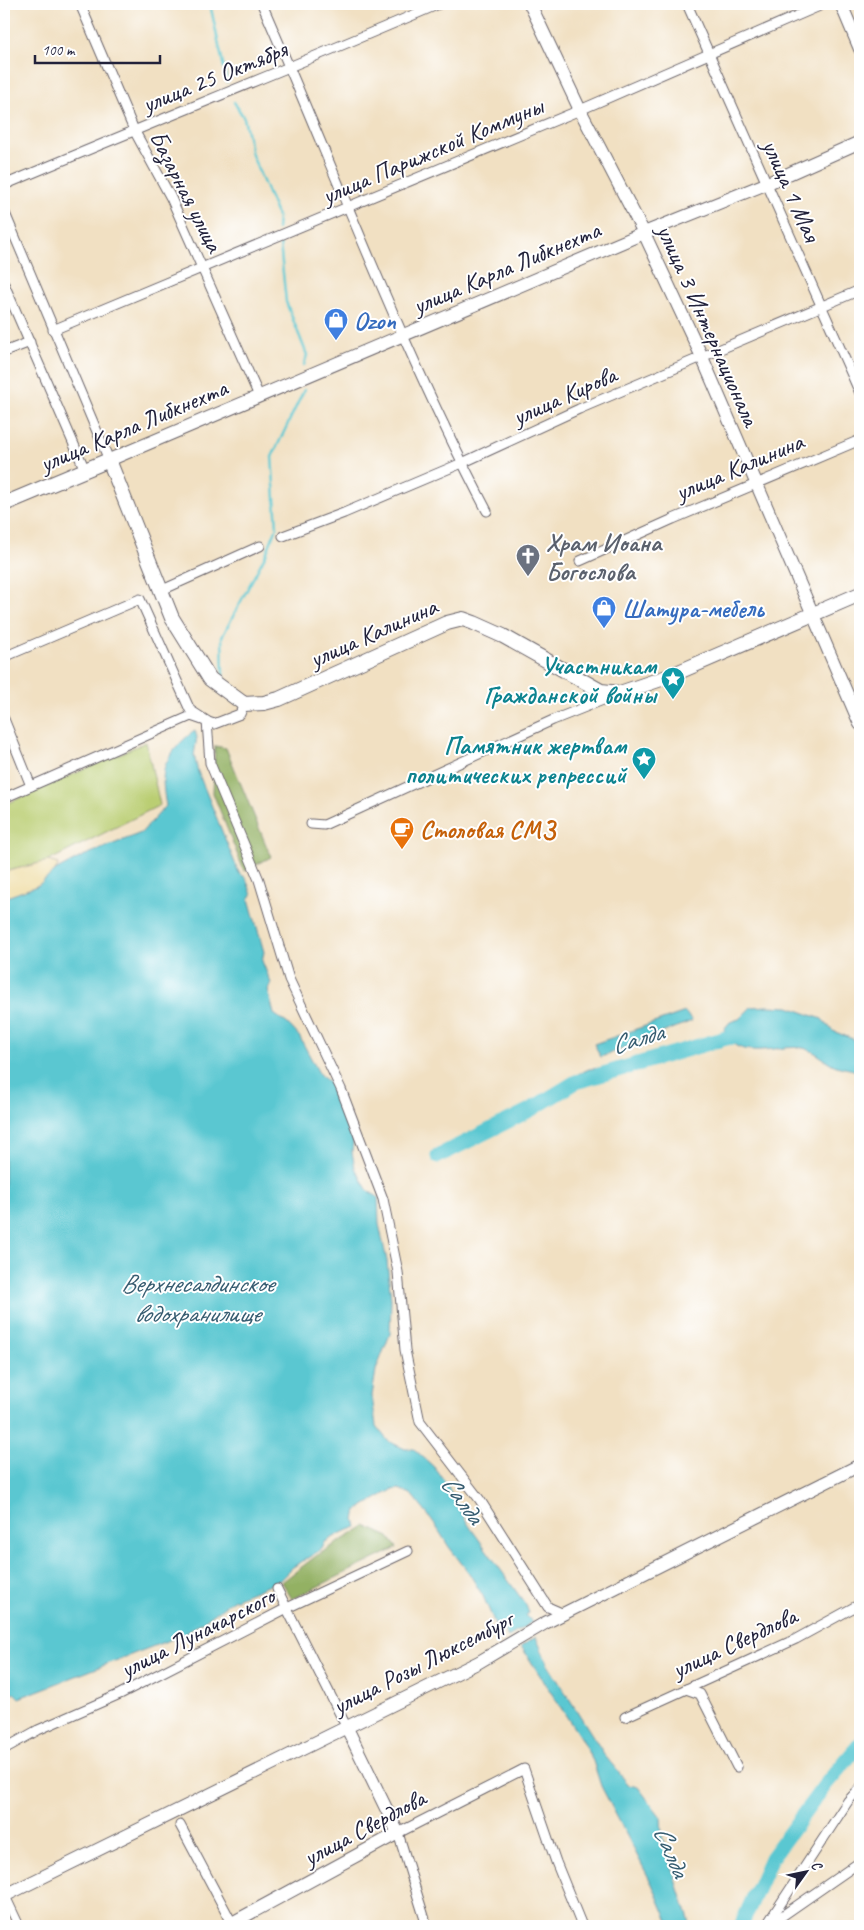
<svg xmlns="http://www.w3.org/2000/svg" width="864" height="1930" viewBox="0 0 864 1930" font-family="Caveat,sans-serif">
<rect width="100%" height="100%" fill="#fff"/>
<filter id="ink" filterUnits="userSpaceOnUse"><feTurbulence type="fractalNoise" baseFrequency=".02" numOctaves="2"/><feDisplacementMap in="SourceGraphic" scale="10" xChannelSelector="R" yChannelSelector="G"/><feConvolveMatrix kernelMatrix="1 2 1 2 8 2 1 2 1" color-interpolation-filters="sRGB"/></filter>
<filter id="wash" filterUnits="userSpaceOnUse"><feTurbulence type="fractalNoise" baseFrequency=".0096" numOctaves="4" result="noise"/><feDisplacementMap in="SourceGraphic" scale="20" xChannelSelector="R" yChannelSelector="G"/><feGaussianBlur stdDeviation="1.12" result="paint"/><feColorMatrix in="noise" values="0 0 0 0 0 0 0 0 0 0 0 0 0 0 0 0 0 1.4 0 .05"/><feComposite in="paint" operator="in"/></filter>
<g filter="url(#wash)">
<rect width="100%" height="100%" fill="#f1e0c2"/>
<path fill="#bace72" stroke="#6e7856" d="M146,742L160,805L48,861L4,872V805Z"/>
<g fill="#93b164" stroke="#5a6a50">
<path d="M215,746L226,748L271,857L244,871L213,793Z"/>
<path d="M365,1526L389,1537L397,1548L292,1599L282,1582L316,1556Z"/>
</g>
<path fill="#eeda9e" stroke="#887e6c" d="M48,861L58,864C54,884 20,892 4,898V872Z"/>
<g fill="#5ac7d1" stroke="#3e7486">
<path d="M195,731L197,737L194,755L198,772L239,873L246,878L252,895L249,899L264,952L262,961L271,983L268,990L274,1014L288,1024L299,1036L320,1075L329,1082L340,1110L354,1134L352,1152L355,1168L368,1191L378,1197L379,1224L387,1261L391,1299L390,1334L376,1370L372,1396L376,1426L388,1441L405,1449H414L434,1467L447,1484L455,1502L470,1527L526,1605L529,1613L526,1615L532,1622L508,1637L504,1630L496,1626L483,1596L469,1573L449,1547L432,1520L411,1494L399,1489L392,1490L357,1510L355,1520L357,1527L343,1532L325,1542L322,1549L293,1567L279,1581L233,1600L185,1634L19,1698L14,1693L4,1697V898L37,886L57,870L83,856L141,833L166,806C164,794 162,782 164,770C166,757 184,737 195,731Z"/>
<path d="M768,1006L789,1007L822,1019L833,1031L860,1042V1073C852,1068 843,1069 834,1065C824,1060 814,1050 803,1048C778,1044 733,1064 724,1029L730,1022L739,1019L751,1007Z"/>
<path d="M685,1012L692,1021L601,1057L594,1044Z"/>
<path d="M614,1067L623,1068L617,1074L584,1084L578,1085L576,1082L578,1074L589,1069Z"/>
<path d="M536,1637L548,1665L606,1757L629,1785L638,1787L661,1817L662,1836L691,1926H670L652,1884L601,1786L593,1761L581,1739L521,1646Z"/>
</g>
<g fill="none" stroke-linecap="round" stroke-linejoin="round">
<g stroke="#5ac7d1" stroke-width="2.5">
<path d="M210,4L227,82"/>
<path d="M234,102L244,118L252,155L278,217L277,229"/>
<path d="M280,244L286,302L307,355L304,365"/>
<path d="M223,675L222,637L266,554L277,527L272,457L304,390"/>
</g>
<g stroke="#5ac7d1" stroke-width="15">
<path d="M438,1156L530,1110L576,1082L726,1038L746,1035"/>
<path d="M741,1926L771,1858L825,1785L860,1744"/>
</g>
</g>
</g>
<g filter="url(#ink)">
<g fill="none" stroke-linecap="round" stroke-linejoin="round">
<defs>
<g id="street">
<path d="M80,4L134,130L171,198L259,396"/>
<path d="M262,4C336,173 401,347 487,511"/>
<path d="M687,4L860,393"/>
<path d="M4,185C148,124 295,66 439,4"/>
<path d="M4,211L109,460"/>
<path d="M4,284L85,470"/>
<path d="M53,330L580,110L824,4"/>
<path d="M4,352L30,342"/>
<path d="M283,536L344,513L462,463L579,409L860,290"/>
<path d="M580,561L673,519L860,440"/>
<path d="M160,591L260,546"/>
<path d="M4,657L140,599L190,710L207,721L210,763L259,880L289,979L341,1089L383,1199L398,1272L405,1350L420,1422L480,1500L548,1607L564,1614"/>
<path d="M4,719L31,786"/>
<path d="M4,798L191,716L214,724L240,714L244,704"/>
<path d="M311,824L324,825L553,720L618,694"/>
<path d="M277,1589L346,1726"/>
<path d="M686,1689L700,1694L737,1767"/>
<path d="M625,1717L796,1639L860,1604"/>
<path d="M4,1749L38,1730L120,1694L287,1608L408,1551"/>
<path d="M180,1825L232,1923L226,1926"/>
<path d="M4,1894L19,1926"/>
<path d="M769,1925L860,1862"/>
<path d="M427,1926L398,1833L524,1769L556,1862L582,1926"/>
<path d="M766,1926L848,1801L860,1788"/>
</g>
<g id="secondary">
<path d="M530,4L580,110L644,233L702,357L860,724"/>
<path d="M841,4L860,49"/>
<path d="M109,460L644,233L768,183L860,142"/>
<path d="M4,1896L479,1662L545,1623L860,1465"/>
<path d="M233,1926L232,1923L398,1833L346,1726"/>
</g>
<path id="primary" d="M4,504L109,460L172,618L210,679L244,704L264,703L279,699L447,623L463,619L474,623L503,636L601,691L620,693L667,677L860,594"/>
</defs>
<use href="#street" stroke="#6a646a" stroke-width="11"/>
<use href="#secondary" stroke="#6a646a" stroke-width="14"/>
<use href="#primary" stroke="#6a646a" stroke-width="16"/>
<use href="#street" stroke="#fff" stroke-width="9"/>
<use href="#secondary" stroke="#fff" stroke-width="12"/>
<use href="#primary" stroke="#fff" stroke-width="14"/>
</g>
</g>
<defs>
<symbol id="shop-pin" viewBox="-11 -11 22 30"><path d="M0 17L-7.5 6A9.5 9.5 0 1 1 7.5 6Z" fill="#3f7fe0" stroke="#fff"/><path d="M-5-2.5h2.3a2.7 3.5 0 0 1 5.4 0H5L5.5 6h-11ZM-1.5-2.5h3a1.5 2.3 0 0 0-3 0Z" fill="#fff"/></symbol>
<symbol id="church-pin" viewBox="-11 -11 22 30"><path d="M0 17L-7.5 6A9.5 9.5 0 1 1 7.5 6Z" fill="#6b7280" stroke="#fff"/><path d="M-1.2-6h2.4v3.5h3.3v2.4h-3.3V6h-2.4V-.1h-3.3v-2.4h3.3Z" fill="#fff"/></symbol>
<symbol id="sight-pin" viewBox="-11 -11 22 30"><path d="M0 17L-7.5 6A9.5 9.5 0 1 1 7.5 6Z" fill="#0f9aa8" stroke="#fff"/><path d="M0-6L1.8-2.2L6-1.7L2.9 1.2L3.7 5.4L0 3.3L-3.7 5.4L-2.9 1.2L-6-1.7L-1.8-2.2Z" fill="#fff"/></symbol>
<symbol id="cafe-pin" viewBox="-11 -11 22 30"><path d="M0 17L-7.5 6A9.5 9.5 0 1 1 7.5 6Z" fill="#e8710a" stroke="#fff"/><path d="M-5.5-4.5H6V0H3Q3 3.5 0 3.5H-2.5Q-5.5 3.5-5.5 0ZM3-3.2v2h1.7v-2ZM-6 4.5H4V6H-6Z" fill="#fff"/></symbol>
</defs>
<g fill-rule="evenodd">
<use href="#shop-pin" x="322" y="306" width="28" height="38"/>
<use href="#church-pin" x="514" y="542" width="28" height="38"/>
<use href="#shop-pin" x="590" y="594" width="28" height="38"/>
<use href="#sight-pin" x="659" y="665" width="28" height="38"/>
<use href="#sight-pin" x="630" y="745" width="28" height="38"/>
<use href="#cafe-pin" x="388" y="815" width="28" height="38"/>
</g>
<g text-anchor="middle" stroke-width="4" stroke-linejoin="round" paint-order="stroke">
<g font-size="25" fill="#22223b" stroke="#fff">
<text transform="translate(214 76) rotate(-22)" y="9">улица 25 Октября</text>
<text transform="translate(432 150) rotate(-23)" y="9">улица Парижской Коммуны</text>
<text transform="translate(792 190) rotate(66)" y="9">улица 1 Мая</text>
<text transform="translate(187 191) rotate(63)" y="9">Базарная улица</text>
<text transform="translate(506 267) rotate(-23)" y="9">улица Карла Либкнехта</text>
<text transform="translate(709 325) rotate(66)" y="9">улица 3 Интернационала</text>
<text transform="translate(564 395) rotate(-24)" y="9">улица Кирова</text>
<text transform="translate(133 425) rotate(-23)" y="9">улица Карла Либкнехта</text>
<text transform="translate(739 466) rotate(-23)" y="9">улица Калинина</text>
<text transform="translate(373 632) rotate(-24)" y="9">улица Калинина</text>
<text transform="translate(197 1632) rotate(-27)" y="9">улица Луначарского</text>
<text transform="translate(734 1642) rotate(-25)" y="9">улица Свердлова</text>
<text transform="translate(422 1662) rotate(-27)" y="9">улица Розы Люксембург</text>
<text transform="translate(364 1827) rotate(-28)" y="9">улица Свердлова</text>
</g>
<g font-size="25" font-weight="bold" fill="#366cbe" stroke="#fff" text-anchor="start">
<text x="354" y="329">Ozon</text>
<text x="622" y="617">Шатура-мебель</text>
</g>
<g font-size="25" font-weight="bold" fill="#5b616d" stroke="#fff" text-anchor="start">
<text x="546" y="551">Храм Иоана<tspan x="546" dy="29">Богослова</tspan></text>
</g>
<g font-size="25" font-weight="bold" fill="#0d838f" stroke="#fff" text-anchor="end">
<text x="656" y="674">Участникам<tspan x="656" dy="29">Гражданской войны</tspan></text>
<text x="626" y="754">Памятник жертвам<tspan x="626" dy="29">политических репрессий</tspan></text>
</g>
<g font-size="25" font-weight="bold" fill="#c56008" stroke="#fff" text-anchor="start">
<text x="420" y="838">Столовая СМЗ</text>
</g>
<g font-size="26" font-style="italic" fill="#365c70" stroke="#fff">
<text transform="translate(637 1038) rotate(-16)" y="9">Салда</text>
<text x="197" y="1292">Верхнесалдинское<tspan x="197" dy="30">водохранилище</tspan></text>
<text transform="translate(463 1499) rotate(54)" y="9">Салда</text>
<text transform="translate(672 1851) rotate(67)" y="9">Салда</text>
</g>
</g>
<rect width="864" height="1930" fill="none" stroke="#fff" stroke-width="20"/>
<g transform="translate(806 1872) rotate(57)" stroke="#ffffff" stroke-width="4" paint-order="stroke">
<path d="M0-4L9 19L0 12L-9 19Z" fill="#22223b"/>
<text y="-8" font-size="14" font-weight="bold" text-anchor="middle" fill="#22223b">С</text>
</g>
<path d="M35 55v8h125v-8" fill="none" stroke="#22223b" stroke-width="2.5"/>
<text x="42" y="55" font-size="15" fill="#22223b" stroke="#ffffff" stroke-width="4" paint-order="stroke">100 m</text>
</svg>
